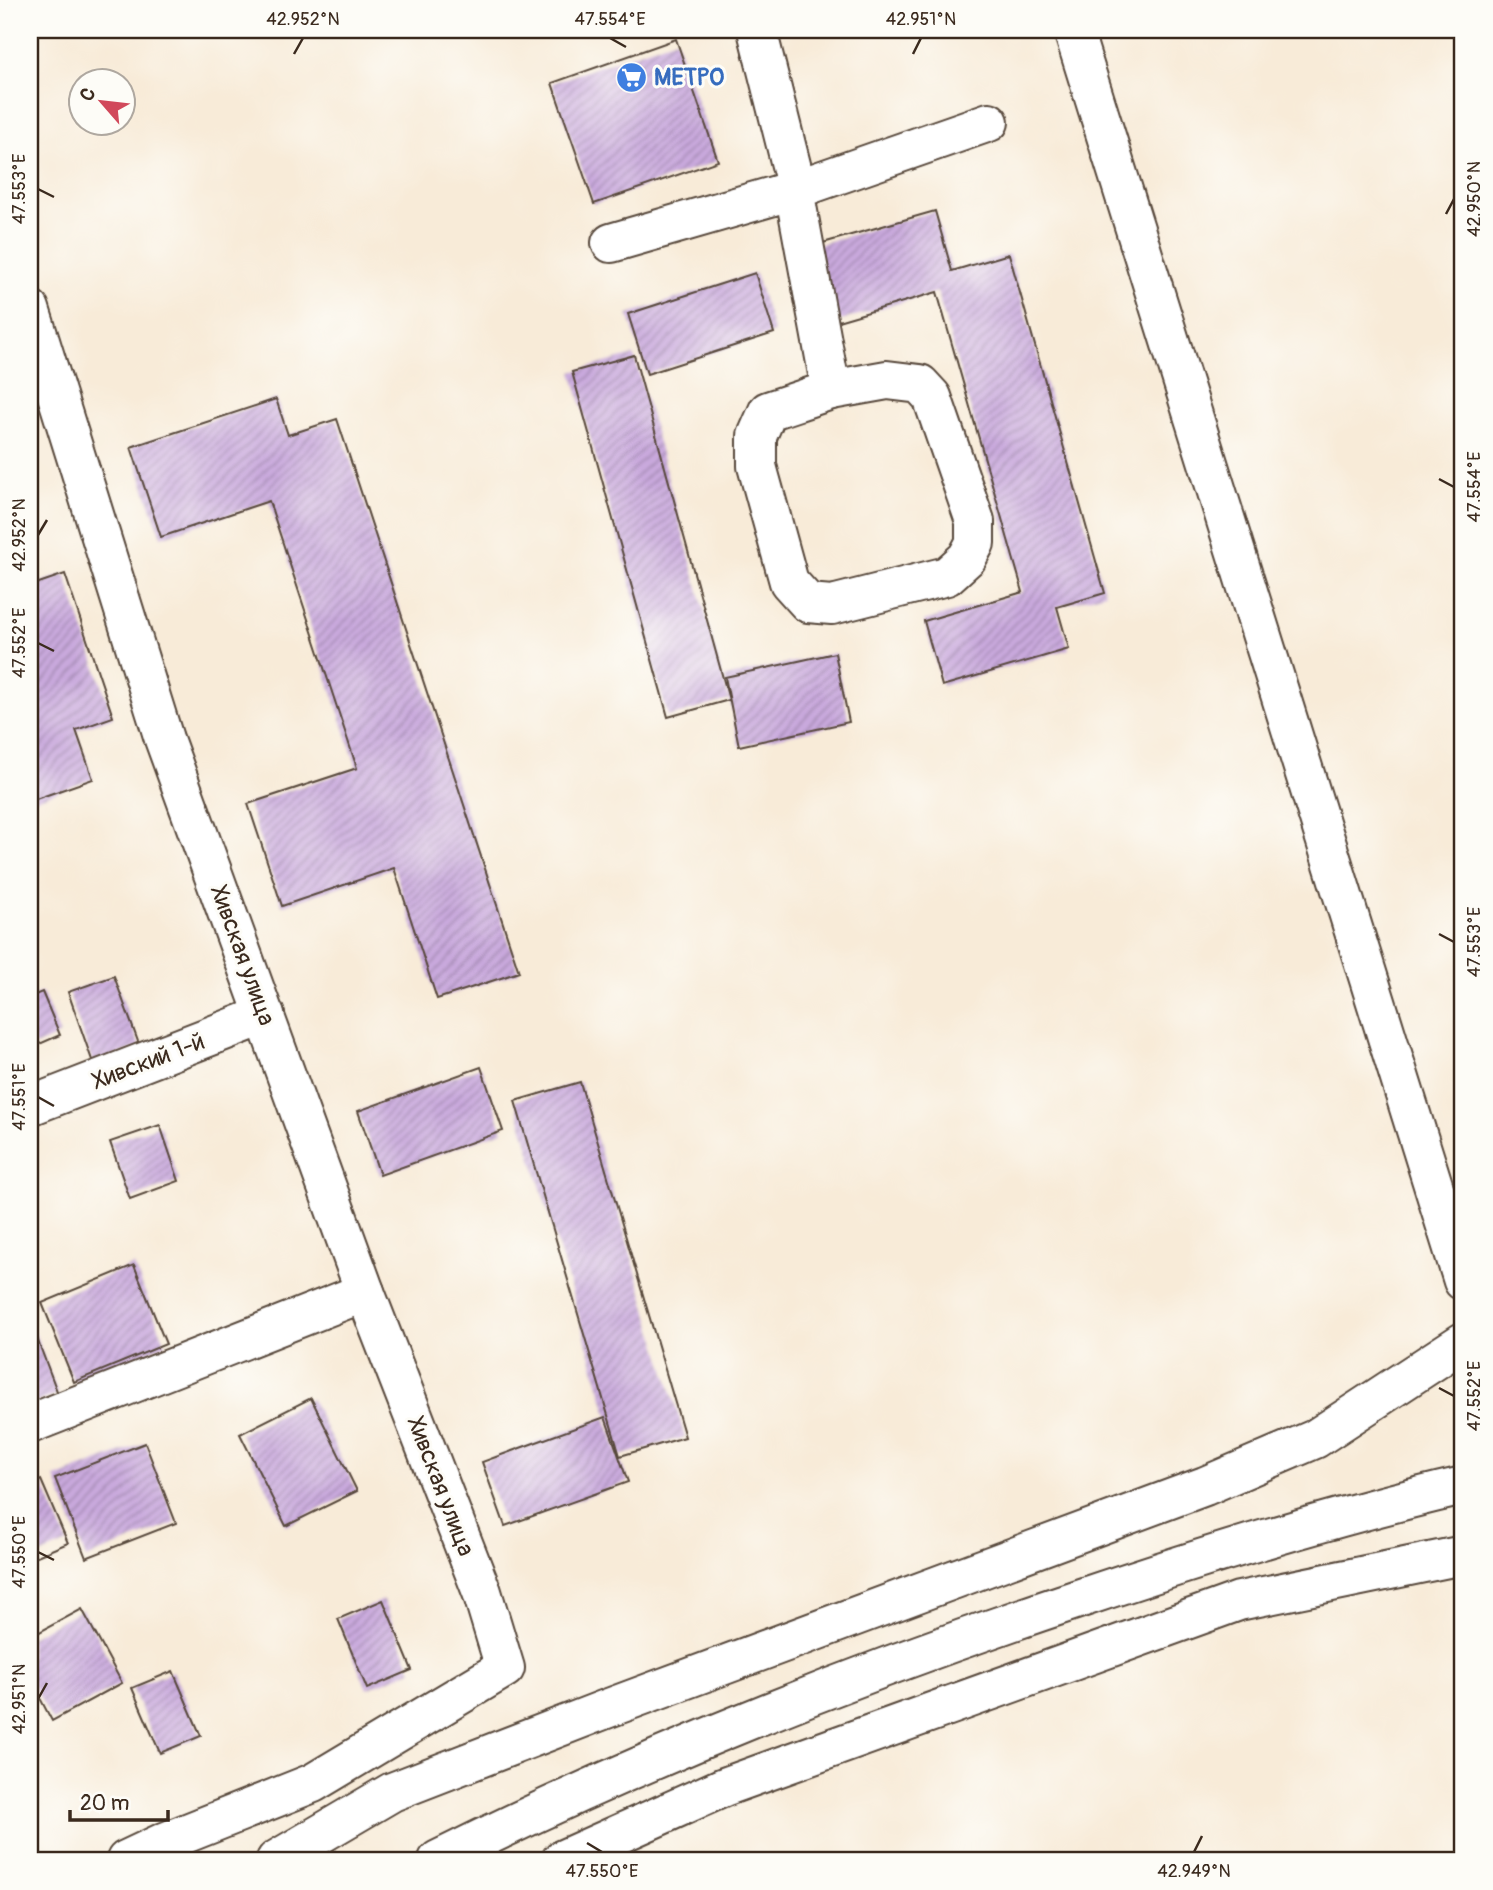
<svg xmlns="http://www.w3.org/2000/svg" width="1493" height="1890" viewBox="0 0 1493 1890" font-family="Pangolin,sans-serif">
<defs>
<pattern id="building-hatch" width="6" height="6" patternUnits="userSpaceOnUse" patternTransform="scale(1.75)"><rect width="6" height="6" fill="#c9a9dd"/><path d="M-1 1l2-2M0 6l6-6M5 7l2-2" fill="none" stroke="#a48ab3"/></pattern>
</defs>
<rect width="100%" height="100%" fill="#fdfcf7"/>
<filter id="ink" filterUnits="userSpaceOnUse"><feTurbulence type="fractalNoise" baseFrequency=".0143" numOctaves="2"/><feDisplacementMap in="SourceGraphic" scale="14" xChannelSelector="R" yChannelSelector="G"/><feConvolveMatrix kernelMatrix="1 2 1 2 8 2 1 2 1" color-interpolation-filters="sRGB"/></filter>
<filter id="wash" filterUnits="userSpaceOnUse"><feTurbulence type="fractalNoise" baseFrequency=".00686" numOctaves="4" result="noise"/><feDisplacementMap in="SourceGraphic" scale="28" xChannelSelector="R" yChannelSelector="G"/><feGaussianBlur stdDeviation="1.57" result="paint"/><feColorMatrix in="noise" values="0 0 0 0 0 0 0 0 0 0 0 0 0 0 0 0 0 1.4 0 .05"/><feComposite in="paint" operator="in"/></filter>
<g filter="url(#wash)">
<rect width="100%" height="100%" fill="#f8ebd8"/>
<g id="blocks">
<g fill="url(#building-hatch)">
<path d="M676,39L718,161L594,204L552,83Z"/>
<path d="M935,211L952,271L1009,254L1105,593L1057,607L1069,649L942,686L924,621L1023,592L937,292L838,321L816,245Z"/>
<path d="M755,273L774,333L647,374L628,314Z"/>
<path d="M634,355L729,700L668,717L572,372Z"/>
<path d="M276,399L288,435L337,419L519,972L437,999L394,868L282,906L248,804L357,768L269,501L161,537L131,447Z"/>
<path d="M65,574L113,717L76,730L93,779L30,801V586Z"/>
<path d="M835,653L849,722L739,746L725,677Z"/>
<path d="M114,976L140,1047L93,1063L68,992Z"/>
<path d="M42,992L60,1035L35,1046L30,1035V997Z"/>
<path d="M481,1067L503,1131L380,1175L358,1111Z"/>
<path d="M580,1082L685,1437L620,1456L515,1101Z"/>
<path d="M160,1125L179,1181L130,1199L110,1142Z"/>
<path d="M134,1265L166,1344L74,1382L42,1303Z"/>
<path d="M30,1320L58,1394L30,1405Z"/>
<path d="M311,1398L357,1491L286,1526L240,1434Z"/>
<path d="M605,1417L628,1482L505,1526L482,1462Z"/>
<path d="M145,1443L176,1523L86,1558L55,1478Z"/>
<path d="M41,1480L68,1543L30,1559V1485Z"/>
<path d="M383,1600L412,1670L367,1689L338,1619Z"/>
<path d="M82,1609L122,1683L52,1721L30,1679V1637Z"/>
<path d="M173,1671L201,1736L160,1753L132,1688Z"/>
</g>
</g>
</g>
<g filter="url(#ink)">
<use href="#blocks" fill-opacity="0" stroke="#57473a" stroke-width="2"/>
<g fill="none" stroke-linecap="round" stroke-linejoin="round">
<defs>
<g id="minor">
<path d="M757,30L793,173L794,190L831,390"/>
<path d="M1073,30L1463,1281"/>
<path d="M611,243L794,190L989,122"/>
<path d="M30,309L164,739L365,1292L482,1592L505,1668L313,1783L162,1843L126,1860"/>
<path d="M887,380L920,384L932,397L975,521V543L967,558L947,576L832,605L808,603L789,582L757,466V436L768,411L831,390Z"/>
<path d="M30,1106L265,1015"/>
<path d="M30,1424L365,1292"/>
<path d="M276,1860L392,1792L606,1709L1205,1486L1315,1439L1463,1342"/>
</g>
<g id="major">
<path d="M438,1860C645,1757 859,1672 1078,1599C1205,1556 1333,1516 1463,1486"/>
<path d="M561,1860L724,1787L1239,1601L1463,1555"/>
</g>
</defs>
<use href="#minor" stroke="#57473a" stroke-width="42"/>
<use href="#major" stroke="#57473a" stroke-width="42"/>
<use href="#minor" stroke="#fff" stroke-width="38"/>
<use href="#major" stroke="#fff" stroke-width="38"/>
</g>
</g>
<path fill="none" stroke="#3b2a1e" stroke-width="2.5" d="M610,38L626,47M294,54L303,38M913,54L921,38M38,189L54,197M1446,214L1454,199M1439,479L1454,487M38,535L47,520M38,643L54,651M1439,934L1454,942M38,1097L54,1106M1439,1388L1454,1396M38,1552L54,1560M38,1699L47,1683M587,1843L602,1852M1194,1852L1202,1836"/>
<defs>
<symbol id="supermarket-disc" viewBox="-11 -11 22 22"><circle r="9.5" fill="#3f7fe0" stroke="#fdfcf7"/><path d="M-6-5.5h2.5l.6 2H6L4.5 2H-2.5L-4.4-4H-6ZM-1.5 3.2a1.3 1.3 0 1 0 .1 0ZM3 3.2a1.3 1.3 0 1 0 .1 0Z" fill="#fff"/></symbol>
</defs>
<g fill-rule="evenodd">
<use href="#supermarket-disc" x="614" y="60" width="35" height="35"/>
</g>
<g text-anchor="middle" stroke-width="6" stroke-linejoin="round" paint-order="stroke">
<g font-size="24" font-weight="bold" fill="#366cbe" stroke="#fdfcf7" text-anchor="start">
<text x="654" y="85">МЕТРО</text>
</g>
<g font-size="24" fill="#3b2a1e" stroke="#fdfcf7">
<text transform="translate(243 955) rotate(70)" y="8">Хивская улица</text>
<text transform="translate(148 1061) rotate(-21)" y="8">Хивский 1-й</text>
<text transform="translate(441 1486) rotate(69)" y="8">Хивская улица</text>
</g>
</g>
<rect width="1493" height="1890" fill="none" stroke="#fdfcf7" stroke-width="77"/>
<g transform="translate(102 102) rotate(298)"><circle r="33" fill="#fdfcf7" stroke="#afa8a0" stroke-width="2"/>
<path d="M0-5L12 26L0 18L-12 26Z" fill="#d1495b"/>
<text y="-10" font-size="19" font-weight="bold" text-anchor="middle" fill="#3b2a1e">С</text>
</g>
<path d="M70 1810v10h98v-10" fill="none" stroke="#3b2a1e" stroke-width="3.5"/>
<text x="80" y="1810" font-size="21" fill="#3b2a1e" stroke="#fdfcf7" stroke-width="5" paint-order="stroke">20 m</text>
<rect x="38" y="38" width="1416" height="1814" fill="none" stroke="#3b2a1e" stroke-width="2.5"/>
<g font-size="18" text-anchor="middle" fill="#3b2a1e">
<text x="303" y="25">42.952°N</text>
<text x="610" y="25">47.554°E</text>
<text x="921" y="25">42.951°N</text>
<text transform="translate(19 189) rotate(-90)" y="6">47.553°E</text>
<text transform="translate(1474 199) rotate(-90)" y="6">42.950°N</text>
<text transform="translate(1474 487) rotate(-90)" y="6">47.554°E</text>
<text transform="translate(19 535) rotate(-90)" y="6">42.952°N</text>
<text transform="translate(19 643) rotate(-90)" y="6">47.552°E</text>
<text transform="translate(1474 942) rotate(-90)" y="6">47.553°E</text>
<text transform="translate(19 1097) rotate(-90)" y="6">47.551°E</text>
<text transform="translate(1474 1396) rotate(-90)" y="6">47.552°E</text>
<text transform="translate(19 1552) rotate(-90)" y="6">47.550°E</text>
<text transform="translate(19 1699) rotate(-90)" y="6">42.951°N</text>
<text x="602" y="1877">47.550°E</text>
<text x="1194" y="1877">42.949°N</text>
</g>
</svg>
